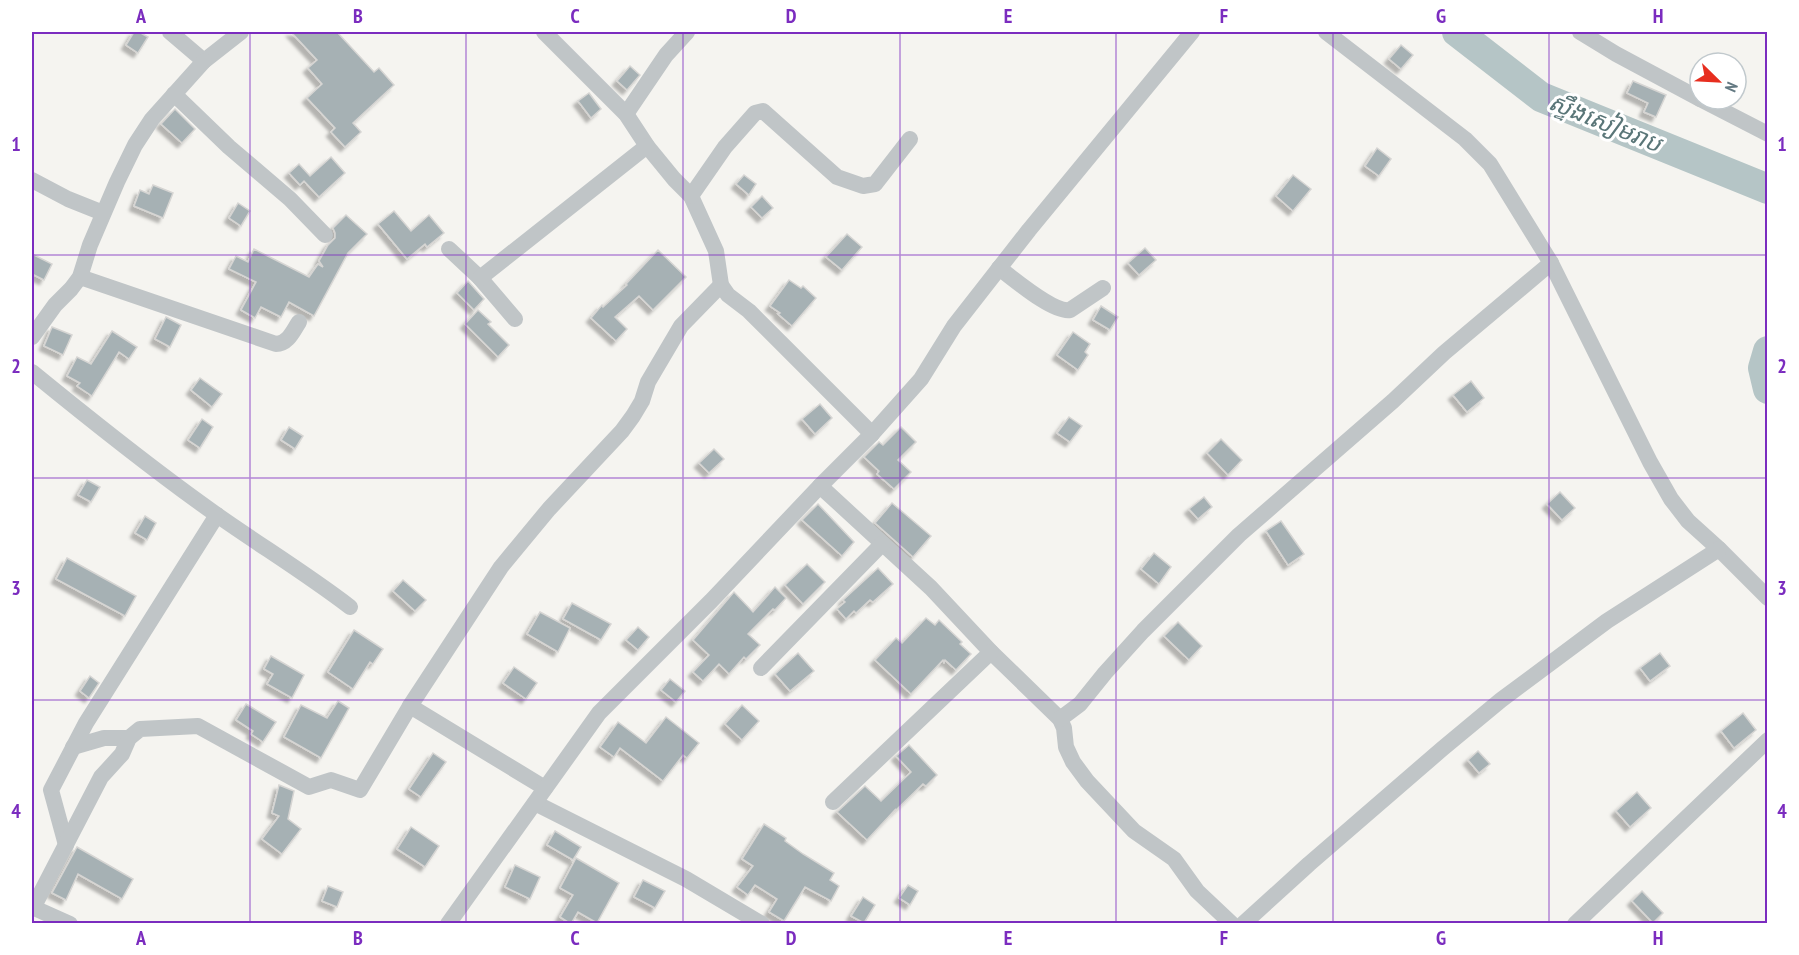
<svg xmlns="http://www.w3.org/2000/svg" width="1799" height="955" viewBox="0 0 1799 955" font-family="'PT Sans Narrow','Noto Sans Khmer',sans-serif">
<defs>
<filter id="shadow"><feDropShadow dx="-4.5" dy="4.5" stdDeviation="1.5" flood-color="#0004"/></filter>
</defs>
<rect width="100%" height="100%" fill="#f5f4f0"/>
<g fill="none" stroke-linecap="round" stroke-linejoin="round">
<g stroke="#b5c5c6" stroke-width="30">
<path d="M1457,32L1541,97L1768,189"/>
<path d="M1768,351L1763,368L1768,389"/>
</g>
</g>
<g fill="#a6b1b4" stroke="#d6d5d3" stroke-width="1.5" filter="url(#shadow)">
<path d="M134,32H139L148,37L138,53L126,45Z"/>
<path d="M291,32H337L374,72L379,68L394,85L353,123L361,132L345,147L331,132L335,128L307,98L322,84L308,68L317,60Z"/>
<path d="M1401,45L1413,55L1401,69L1389,59Z"/>
<path d="M630,66L640,75L627,90L617,81Z"/>
<path d="M1633,81L1666,95L1656,117L1644,112L1648,103L1627,93Z"/>
<path d="M589,93L601,109L591,118L578,101Z"/>
<path d="M175,109L195,129L182,143L161,124Z"/>
<path d="M1377,148L1391,159L1379,176L1365,166Z"/>
<path d="M331,157L345,173L319,197L304,181L300,185L289,173L299,164L310,176Z"/>
<path d="M744,175L756,184L749,195L736,184Z"/>
<path d="M1293,175L1311,189L1293,211L1276,196Z"/>
<path d="M153,185L173,193L163,218L134,206L140,190L149,194Z"/>
<path d="M762,196L773,208L762,218L751,207Z"/>
<path d="M238,203L250,211L241,226L229,218Z"/>
<path d="M394,211L411,231L429,215L444,233L427,247L425,244L407,259L378,224Z"/>
<path d="M346,215L367,234L348,253L314,316L289,302L281,317L261,307L255,318L241,310L256,282L229,269L236,256L248,262L254,249L309,277L318,264L323,267L319,261L328,245L335,238V233L333,228Z"/>
<path d="M847,234L862,247L842,270L826,257Z"/>
<path d="M1145,248L1156,260L1139,275L1128,263Z"/>
<path d="M658,250L686,277L653,310L639,296L615,317L627,329L616,341L591,318L602,305L603,307L627,285L626,284Z"/>
<path d="M32,254L52,264L44,280L32,274Z"/>
<path d="M789,280L801,288L803,286L816,298L792,326L778,314L780,313L770,306Z"/>
<path d="M468,281L484,299L474,310L457,293Z"/>
<path d="M1101,306L1118,317L1110,330L1093,320Z"/>
<path d="M478,310L491,322L488,324L509,345L498,357L465,324Z"/>
<path d="M166,317L181,325L170,347L155,339Z"/>
<path d="M52,327L72,335L63,355L44,346Z"/>
<path d="M112,331L137,347L129,359L119,352L92,396L77,386L80,383L67,376L77,357L91,364Z"/>
<path d="M1073,332L1090,344L1085,352L1088,355L1078,370L1057,355Z"/>
<path d="M200,378L222,394L212,407L191,390Z"/>
<path d="M1471,381L1484,398L1467,412L1453,395Z"/>
<path d="M820,404L832,418L815,434L802,419Z"/>
<path d="M1069,417L1082,426L1070,442L1057,433Z"/>
<path d="M202,419L213,427L200,448L188,440Z"/>
<path d="M289,427L303,436L295,449L281,440Z"/>
<path d="M901,427L916,442L898,460L911,472L894,489L877,474L879,471L864,457L879,442L883,445Z"/>
<path d="M1221,439L1242,460L1228,475L1207,453Z"/>
<path d="M714,449L724,459L709,473L699,463Z"/>
<path d="M87,480L100,487L91,502L78,495Z"/>
<path d="M1560,492L1575,508L1562,520L1547,504Z"/>
<path d="M1204,497L1212,507L1198,519L1189,509Z"/>
<path d="M892,503L931,536L913,557L875,523Z"/>
<path d="M818,504L854,542L842,556L802,520Z"/>
<path d="M145,516L156,523L147,540L135,533Z"/>
<path d="M1281,521L1304,554L1288,565L1266,531Z"/>
<path d="M1154,553L1171,567L1159,584L1141,569Z"/>
<path d="M67,558L136,596L125,616L56,579Z"/>
<path d="M807,564L825,582L803,604L785,585Z"/>
<path d="M878,568L893,584L873,602L870,600L856,613L854,611L846,619L837,609L845,602L843,600Z"/>
<path d="M403,580L426,600L415,611L393,591Z"/>
<path d="M775,587L786,598L775,610L773,609L748,634L760,645L746,659L744,657L729,674L719,664L703,681L693,672L709,655L693,640L734,592L753,612Z"/>
<path d="M572,603L611,624L601,640L563,619Z"/>
<path d="M540,612L570,628L558,652L527,634Z"/>
<path d="M926,618L935,625L939,620L962,642L960,644L971,654L956,670L945,660L944,662L943,660L911,694L875,660L896,638L902,643Z"/>
<path d="M1178,622L1202,646L1189,660L1164,636Z"/>
<path d="M638,627L649,637L638,650L626,640Z"/>
<path d="M354,630L383,649L373,664L370,662L353,689L328,672Z"/>
<path d="M798,653L814,671L790,691L775,674Z"/>
<path d="M1660,653L1670,666L1650,681L1640,668Z"/>
<path d="M271,656L304,675L292,698L267,684L273,674L264,669Z"/>
<path d="M514,667L537,683L526,699L503,683Z"/>
<path d="M90,676L99,683L89,698L80,691Z"/>
<path d="M670,679L685,691L676,702L661,690Z"/>
<path d="M338,701L349,708L321,758L284,737L301,705L327,718Z"/>
<path d="M246,704L276,722L263,742L251,734L253,731L236,720Z"/>
<path d="M742,705L759,721L742,740L725,724Z"/>
<path d="M1743,713L1756,730L1734,748L1721,731Z"/>
<path d="M666,717L699,743L687,758L683,755L663,781L620,748L614,757L600,747L618,722L646,743Z"/>
<path d="M909,745L937,775L926,786L923,784L895,811V810L867,840L837,812L865,786L881,801L911,772L896,756Z"/>
<path d="M1478,751L1490,764L1479,773L1468,760Z"/>
<path d="M433,753L446,762L421,797L409,789Z"/>
<path d="M279,785L294,791L288,819L301,829L282,854L262,839L279,816L272,813Z"/>
<path d="M1637,792L1651,808L1630,827L1616,811Z"/>
<path d="M764,824L786,838L785,841L803,854L834,873L830,880L839,886L831,901L805,887L784,921L769,912L777,899L755,885L748,895L737,887L753,866L742,859Z"/>
<path d="M411,827L439,846L425,867L397,849Z"/>
<path d="M555,831L581,847L573,860L547,845Z"/>
<path d="M77,847L133,879L122,899L78,874L66,900L52,893Z"/>
<path d="M576,858L619,883L597,923L578,912L571,924L560,917L573,895L560,888Z"/>
<path d="M515,865L540,877L530,899L505,887Z"/>
<path d="M643,880L665,891L655,908L634,897Z"/>
<path d="M908,885L918,891L910,905L899,898Z"/>
<path d="M328,886L343,892L337,907L322,901Z"/>
<path d="M1642,891L1663,913L1653,923L1632,901Z"/>
<path d="M863,897L875,905L864,923L851,916Z"/>
</g>
<g fill="none" stroke-linecap="round" stroke-linejoin="round">
<g stroke="#c0c5c7" stroke-width="16">
<path d="M170,32L204,61L241,32"/>
<path d="M544,32L626,114L647,146L674,179L691,196L716,251L721,285L728,295L749,311L872,434"/>
<path d="M1326,32L1465,139L1490,164L1551,263L1650,462L1671,499L1688,521L1719,549L1768,598"/>
<path d="M1580,32L1616,54L1700,99"/>
<path d="M174,94L229,147L290,199L325,235"/>
<path d="M1700,99L1768,134"/>
<path d="M626,114L666,55L687,32"/>
<path d="M32,180L68,199L103,213"/>
<path d="M691,196L725,147L755,113L763,111L837,177L863,186L875,184L910,139"/>
<path d="M449,249L480,278L515,319"/>
<path d="M999,268C1014,279 1053,313 1070,310L1103,288"/>
<path d="M80,277L276,344C288,344 293,331 299,322"/>
<path d="M480,278L647,146"/>
<path d="M32,337L55,305L71,289L80,277L90,245L117,182L135,145L152,119L204,61"/>
<path d="M32,372C92,421 153,470 217,515C261,546 307,574 350,607"/>
<path d="M820,486L931,588L991,652L1060,719L1064,728L1066,747L1073,762L1087,781L1134,831L1174,859L1197,891L1232,924"/>
<path d="M761,668L882,544"/>
<path d="M410,706L545,788"/>
<path d="M1060,719L1080,704L1105,673L1143,631L1239,535L1393,401L1444,353L1551,263"/>
<path d="M73,747L104,738H129"/>
<path d="M833,802L991,652"/>
<path d="M535,803L686,879L762,924"/>
<path d="M66,845L51,790L86,723L217,515"/>
<path d="M32,907L70,924"/>
<path d="M33,908L101,777L122,754L129,738L140,729L198,726L309,787L331,780L360,790L410,706L501,567L549,509L622,431L633,416L642,401L648,382L681,326L721,285"/>
<path d="M448,924L599,713L711,601L820,486L872,434L921,379L954,326L1029,230L1192,32"/>
<path d="M1243,924L1309,864L1442,749L1501,700L1607,621L1719,549"/>
<path d="M1575,924L1768,740"/>
</g>
</g>
<path fill="none" stroke="#7b2cbf" stroke-width="1.5" stroke-opacity="0.55" d="M250,32V924M466,32V924M683,32V924M900,32V924M1116,32V924M1333,32V924M1549,32V924M32,255H1768M32,478H1768M32,700H1768"/>
<g text-anchor="middle" stroke-width="6" stroke-linejoin="round" paint-order="stroke">
<g font-size="24" font-style="italic" fill="#5a7678" stroke="#fff">
<text transform="translate(1605 123) rotate(22)" y="8">ស្ទឹងសៀមរាប</text>
</g>
</g>
<rect width="1799" height="955" fill="none" stroke="#ffffff" stroke-width="66"/>
<g transform="translate(1718 81) rotate(114)"><circle r="28" fill="#ffffff" stroke="#c1c9cd" stroke-width="1.5"/>
<path d="M0-4.5L10 22L0 15L-10 22Z" fill="#e72e1f"/>
<text y="-9" font-size="16" font-weight="bold" text-anchor="middle" fill="#637982">N</text>
</g>
<rect x="33" y="33" width="1733" height="889" fill="none" stroke="#7b2cbf" stroke-width="2"/>
<g font-size="20" text-anchor="middle" font-weight="bold" fill="#7b2cbf">
<text x="141" y="23">A</text>
<text x="358" y="23">B</text>
<text x="575" y="23">C</text>
<text x="791" y="23">D</text>
<text x="1008" y="23">E</text>
<text x="1224" y="23">F</text>
<text x="1441" y="23">G</text>
<text x="1658" y="23">H</text>
<text x="16" y="151">1</text>
<text x="1782" y="151">1</text>
<text x="16" y="373">2</text>
<text x="1782" y="373">2</text>
<text x="16" y="595">3</text>
<text x="1782" y="595">3</text>
<text x="16" y="818">4</text>
<text x="1782" y="818">4</text>
<text x="141" y="945">A</text>
<text x="358" y="945">B</text>
<text x="575" y="945">C</text>
<text x="791" y="945">D</text>
<text x="1008" y="945">E</text>
<text x="1224" y="945">F</text>
<text x="1441" y="945">G</text>
<text x="1658" y="945">H</text>
</g>
</svg>
